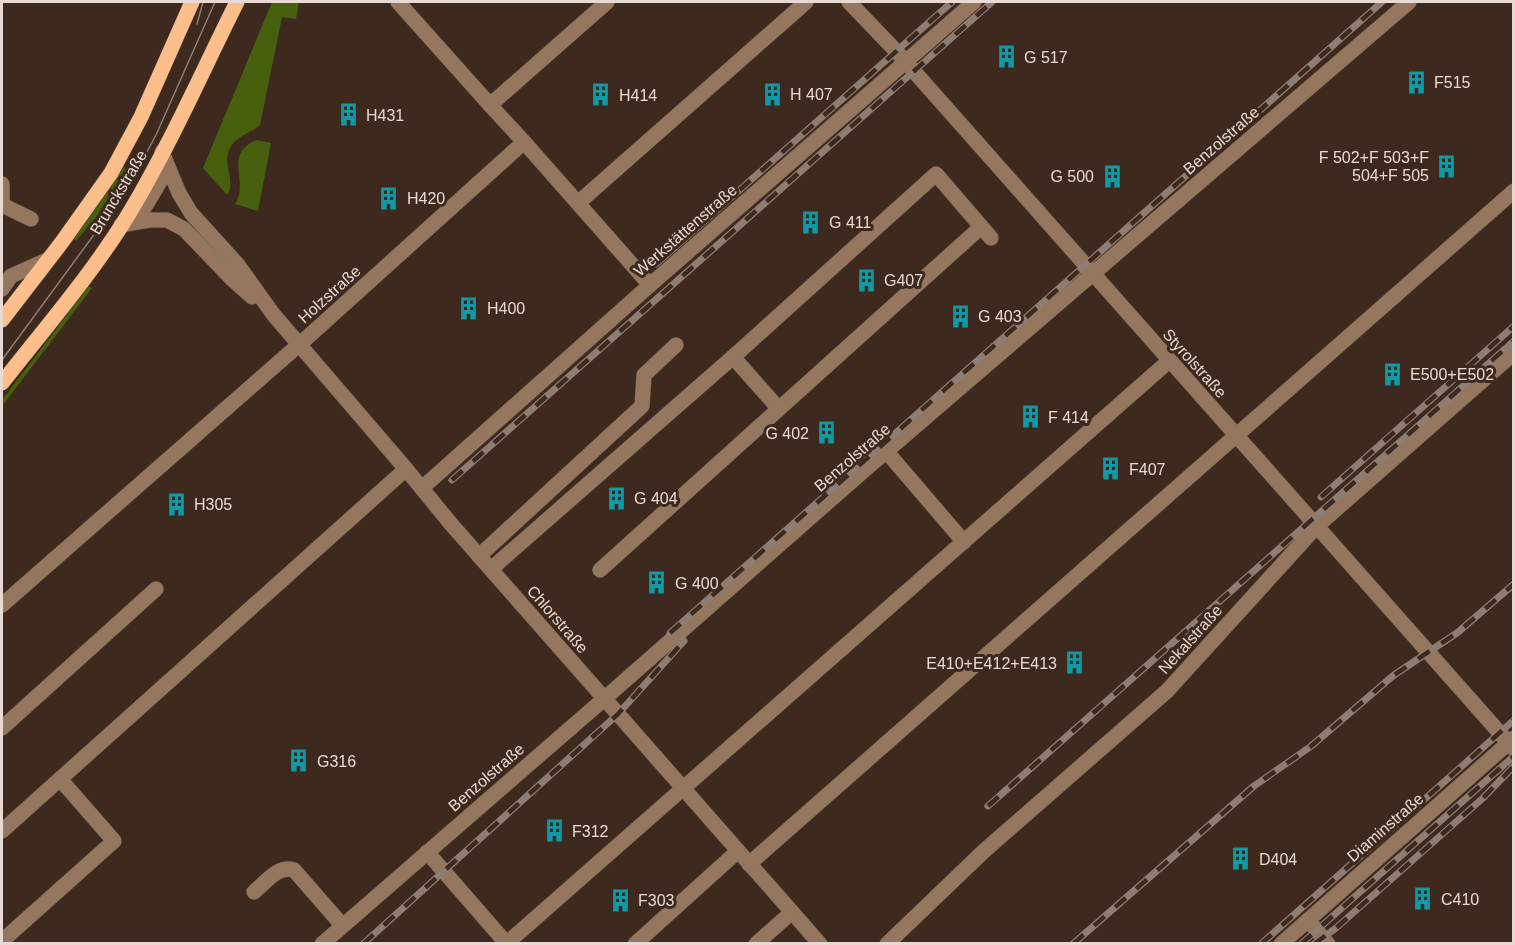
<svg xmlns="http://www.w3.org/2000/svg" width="1515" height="945" viewBox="0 0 1515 945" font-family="Helvetica,sans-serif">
<rect width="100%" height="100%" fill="#3d291d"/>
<g fill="#47600e">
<path d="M272,2H299L296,19L282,17L260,125C251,133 236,136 230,148C221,164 237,181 227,195L203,168Z"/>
<path d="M257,140L271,143L258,211L235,204C250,182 222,153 257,140Z"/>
<path d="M124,167L127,169L97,216L76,241L73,238Z"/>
<path d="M89,286L92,288L2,406V400Z"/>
</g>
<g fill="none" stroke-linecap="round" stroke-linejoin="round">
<defs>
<g id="minor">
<path d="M398,2L490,105"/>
<path d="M849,2L896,51L1514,749"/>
<path d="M524,142L650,285"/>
<path d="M162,152L179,193L191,213L238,265L273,314L406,469L451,524L820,944"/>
<path d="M2,184V203"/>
<path d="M578,203L806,2"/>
<path d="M2,205L31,219"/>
<path d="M130,212L143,210L164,175L163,161"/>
<path d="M121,225L149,220H167L184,229L232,279L252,297"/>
<path d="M2,289L11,276L47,260"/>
<path d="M733,357L779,409"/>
<path d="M886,451L964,542"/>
<path d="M422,488L650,285L974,2"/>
<path d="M479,556L642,406L644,375L676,345"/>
<path d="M491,569L733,357L936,174L991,238"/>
<path d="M600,570L981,227"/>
<path d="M2,605L310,335L524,142L490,105L607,2"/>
<path d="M2,728L156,589"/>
<path d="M2,831L406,469"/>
<path d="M427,852L507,944"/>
<path d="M749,864L1514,191"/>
<path d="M254,892C266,882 278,865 294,870L342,925"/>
<path d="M1308,920L1328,944"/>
<path d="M2,941L114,841L60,779"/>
<path d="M322,944L604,699L861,473L1409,2"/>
<path d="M506,944L1169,361"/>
<path d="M635,944L738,851"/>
<path d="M756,944L792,912"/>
<path d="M887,944L984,851L1167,691L1317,526L1514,353"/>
<path d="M1281,944L1514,738"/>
</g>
<g id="major">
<path d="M2,320L62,242L111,173L141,117L192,2"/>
<path d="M2,383C45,328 93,273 130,212C170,145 202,72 237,2"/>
</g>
</defs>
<use href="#minor" stroke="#58453a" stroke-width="16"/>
<use href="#major" stroke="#58453a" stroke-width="16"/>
<use href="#minor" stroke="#95765e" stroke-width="15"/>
<use href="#major" stroke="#fcbe8b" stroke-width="15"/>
<g stroke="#8e7d72" stroke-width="1.5">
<path d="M197,24L203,2"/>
<path d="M2,360L126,191L156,135L215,2"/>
</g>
<defs>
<g id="rail">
<path d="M656,264L952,2"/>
<path d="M452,480L992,2"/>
<path d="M1321,497L1514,326"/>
<path d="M670,633L1382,2"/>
<path d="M988,806L1514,341"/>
<path d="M363,944L618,714L684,641"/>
<path d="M1073,944L1254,786L1310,747L1394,675L1457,633L1514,584"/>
<path d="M1261,944L1514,720"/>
<path d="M1301,944L1514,756"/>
<path d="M1314,944L1336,928L1483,798L1514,766"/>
</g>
</defs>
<use href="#rail" stroke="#8e7d72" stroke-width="7"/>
<use href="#rail" stroke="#3d291d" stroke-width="4.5" stroke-dasharray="14" stroke-linecap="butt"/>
</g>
<defs>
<symbol id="building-bare" viewBox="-9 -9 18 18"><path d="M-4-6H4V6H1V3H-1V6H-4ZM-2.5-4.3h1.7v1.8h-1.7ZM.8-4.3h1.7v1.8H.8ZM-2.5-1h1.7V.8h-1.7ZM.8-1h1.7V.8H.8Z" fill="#0f9aa8" stroke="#3d291d" stroke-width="2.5" paint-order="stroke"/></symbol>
</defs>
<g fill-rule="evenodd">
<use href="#building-bare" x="990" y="40" width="33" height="33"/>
<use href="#building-bare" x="1400" y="66" width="33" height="33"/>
<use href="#building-bare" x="756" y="78" width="33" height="33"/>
<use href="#building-bare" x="584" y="78" width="33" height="33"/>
<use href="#building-bare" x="332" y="98" width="33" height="33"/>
<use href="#building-bare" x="1430" y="150" width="33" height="33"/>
<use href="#building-bare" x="1096" y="160" width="33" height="33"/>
<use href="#building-bare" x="372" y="182" width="33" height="33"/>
<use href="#building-bare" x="794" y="206" width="33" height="33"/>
<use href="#building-bare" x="850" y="264" width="33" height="33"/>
<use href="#building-bare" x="452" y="292" width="33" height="33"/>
<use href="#building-bare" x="944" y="300" width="33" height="33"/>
<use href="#building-bare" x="1376" y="358" width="33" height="33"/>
<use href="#building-bare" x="1014" y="400" width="33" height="33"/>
<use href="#building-bare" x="810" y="416" width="33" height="33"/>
<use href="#building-bare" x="1094" y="452" width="33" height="33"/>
<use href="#building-bare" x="600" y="482" width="33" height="33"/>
<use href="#building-bare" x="160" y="488" width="33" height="33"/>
<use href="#building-bare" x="640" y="566" width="33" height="33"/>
<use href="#building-bare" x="1058" y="646" width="33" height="33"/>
<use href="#building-bare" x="282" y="744" width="33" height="33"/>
<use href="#building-bare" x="538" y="814" width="33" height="33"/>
<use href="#building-bare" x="1224" y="842" width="33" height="33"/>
<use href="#building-bare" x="1406" y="882" width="33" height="33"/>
<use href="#building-bare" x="604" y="884" width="33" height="33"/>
</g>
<g text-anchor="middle" stroke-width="6" stroke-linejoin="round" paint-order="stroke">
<g font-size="16" fill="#e8dad2" stroke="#3d291d" text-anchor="start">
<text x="1024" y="63">G 517</text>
<text x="1434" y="88">F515</text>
<text x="790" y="100">H 407</text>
<text x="619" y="101">H414</text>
<text x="366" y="121">H431</text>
<text x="1429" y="163" text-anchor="end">F 502+F 503+F<tspan x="1429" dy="18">504+F 505</tspan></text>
<text x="1094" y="182" text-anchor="end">G 500</text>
<text x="407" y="204">H420</text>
<text x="829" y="228">G 411</text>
<text x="884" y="286">G407</text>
<text x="487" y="314">H400</text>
<text x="978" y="322">G 403</text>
<text x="1410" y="380">E500+E502</text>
<text x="1048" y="423">F 414</text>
<text x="809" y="439" text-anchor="end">G 402</text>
<text x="1129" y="475">F407</text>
<text x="634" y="504">G 404</text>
<text x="194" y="510">H305</text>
<text x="675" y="589">G 400</text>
<text x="1057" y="669" text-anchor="end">E410+E412+E413</text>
<text x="317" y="767">G316</text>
<text x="572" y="837">F312</text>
<text x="1259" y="865">D404</text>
<text x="1441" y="905">C410</text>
<text x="638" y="906">F303</text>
</g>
<g font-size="16" fill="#e8dad2" stroke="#3d291d">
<text transform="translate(1221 140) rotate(-41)" y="6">Benzolstraße</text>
<text transform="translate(118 192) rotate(-59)" y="6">Brunckstraße</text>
<text transform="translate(685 230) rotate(-41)" y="6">Werkstättenstraße</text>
<text transform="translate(329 294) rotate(-42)" y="6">Holzstraße</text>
<text transform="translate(1195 363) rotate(48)" y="6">Styrolstraße</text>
<text transform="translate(852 457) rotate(-41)" y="6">Benzolstraße</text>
<text transform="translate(558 619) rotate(49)" y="6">Chlorstraße</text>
<text transform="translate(1190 639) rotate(-48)" y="6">Nekalstraße</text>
<text transform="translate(486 777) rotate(-41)" y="6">Benzolstraße</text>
<text transform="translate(1385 827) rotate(-41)" y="6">Diaminstraße</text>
</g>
</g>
<rect width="1515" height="945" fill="none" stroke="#e8dad2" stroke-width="6"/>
</svg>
